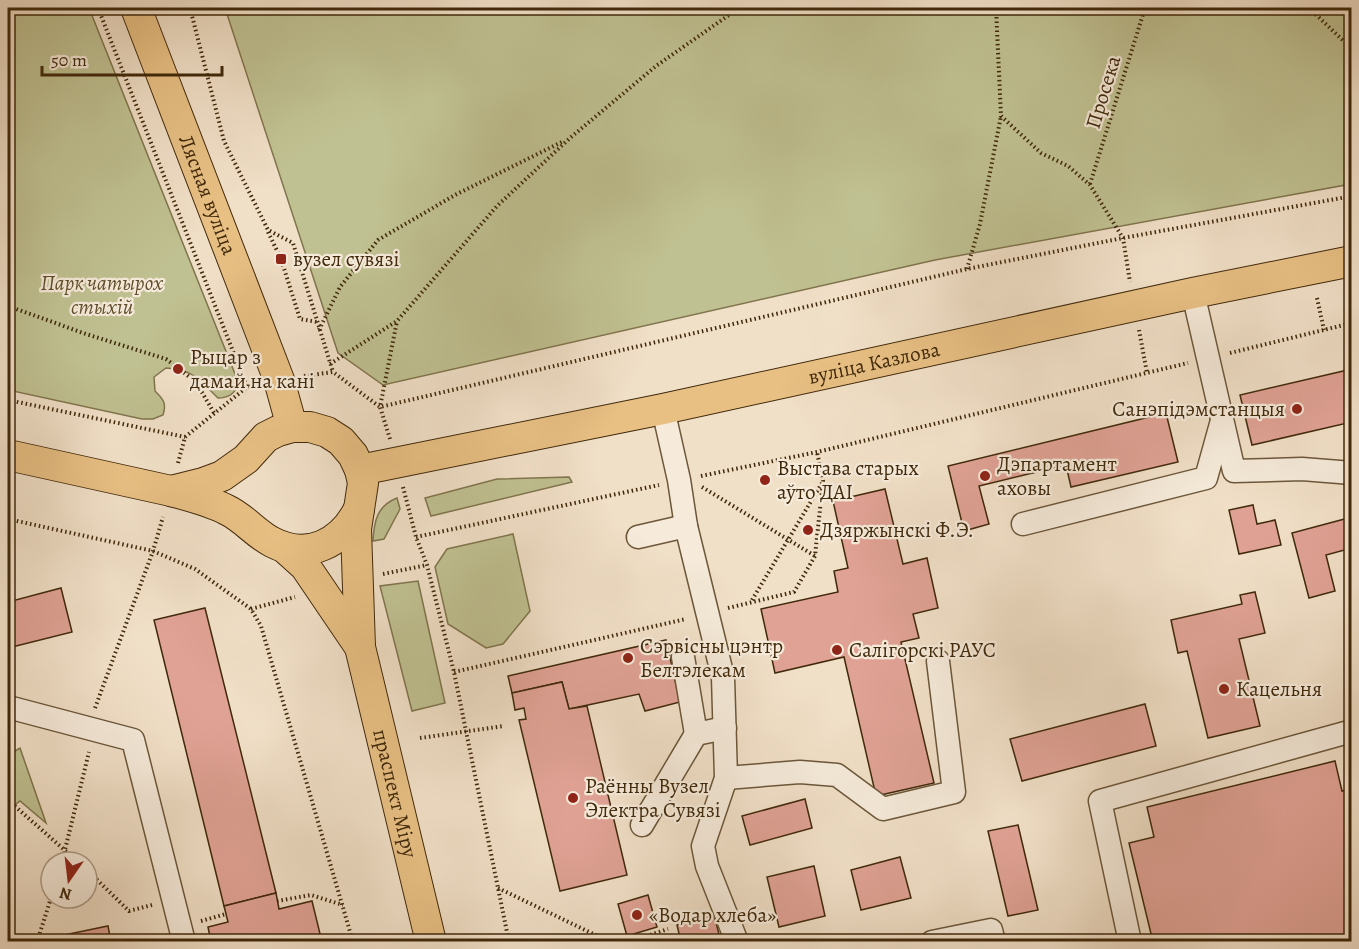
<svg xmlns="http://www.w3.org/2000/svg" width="1359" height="949" viewBox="0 0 1359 949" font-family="Alegreya,serif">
<rect width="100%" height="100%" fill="#f1e0c8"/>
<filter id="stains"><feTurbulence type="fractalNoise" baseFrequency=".00333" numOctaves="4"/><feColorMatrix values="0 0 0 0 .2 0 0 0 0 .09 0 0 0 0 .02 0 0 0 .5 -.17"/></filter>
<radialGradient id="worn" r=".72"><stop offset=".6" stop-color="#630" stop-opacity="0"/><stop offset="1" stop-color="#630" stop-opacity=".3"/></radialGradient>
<g fill="#c0c192" stroke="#80754e" stroke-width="1.5">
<path d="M8,8H89L239,384C234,394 229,398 218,398C198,379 194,370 166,368L154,377L155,391C163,399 167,403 163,415L153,419H142L8,390Z"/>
<path d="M225,8H1351V184L935,260L383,385L338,353Z"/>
<path d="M569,477L572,482L431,516L425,498L497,479Z"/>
<path d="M397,498L400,509L384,539L373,541C374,521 377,506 397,498Z"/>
<path d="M513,534L530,611L503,644L486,648L448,624L435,567L447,549Z"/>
<path d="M418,581L445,703L412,711L380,586Z"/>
<path d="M20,748L46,823L20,801L8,810V755Z"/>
</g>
<g fill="#e0a295" stroke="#40290b" stroke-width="1.5">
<path d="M1352,369V422L1252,445L1240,395Z"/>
<path d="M1166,413L1178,462L1071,487L1066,465L979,486L989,524L964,531L948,466Z"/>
<path d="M885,489L903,564L927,558L938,608L913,614L919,638L901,642L934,783L876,796L844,657L775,673L761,609L838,592L834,571L848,568L833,501Z"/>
<path d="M1253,505L1257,524L1275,520L1281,545L1239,554L1229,510Z"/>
<path d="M1352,517V548L1326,555L1335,591L1309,598L1292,533Z"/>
<path d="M61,588L72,632L8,648V602Z"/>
<path d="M1255,592L1265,633L1239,639L1260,726L1208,738L1187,651L1178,653L1171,620L1242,604L1240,595Z"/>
<path d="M205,608L276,893L224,906L154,620Z"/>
<path d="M666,640L680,702L645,711L639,694L569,709L562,682L512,693L508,676Z"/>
<path d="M562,682L569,709L587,706L627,875L560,891L519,720L526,719L524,708L515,710L512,693Z"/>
<path d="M1145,704L1156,746L1022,781L1010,739Z"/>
<path d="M1335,761L1342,791L1352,789V942H1153L1129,843L1154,837L1147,807Z"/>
<path d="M805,799L812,828L750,845L742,816Z"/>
<path d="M1018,825L1038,910L1008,916L988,831Z"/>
<path d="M900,857L911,898L861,910L851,870Z"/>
<path d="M814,866L825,916L779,927L767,877Z"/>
<path d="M276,893L279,909L312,901L322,942H211L208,927L228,922L224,906Z"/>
<path d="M648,895L657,927L627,936L618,904Z"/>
<path d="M714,915L721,942H681L677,925Z"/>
<path d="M108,926L111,942H60L59,936Z"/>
</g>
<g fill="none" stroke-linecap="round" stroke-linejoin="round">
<defs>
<g id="minor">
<path d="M1193,293L1234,471L1302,469L1352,473"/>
<path d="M663,409L679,480L686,526L723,677L726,778L703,846L707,866L737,942"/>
<path d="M1023,524L1206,478L1221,424"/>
<path d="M638,537L686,526"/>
<path d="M683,657L696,734L725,728"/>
<path d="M8,707L133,740L184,942"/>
<path d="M726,778L800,772L837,775L883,809L954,792L938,661"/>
<path d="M642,825L696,734"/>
<path d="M932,942L991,930L994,942"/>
<path d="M1130,942L1100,801L1352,731"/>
</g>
<g id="major">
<path id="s1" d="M136,8L279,380L292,427"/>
<path d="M8,455L171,491C189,496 210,501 227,510C244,518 256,534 272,542C308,561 342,543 359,509"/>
<path id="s2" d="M360,470L663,409L1193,293L1352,261"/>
<path id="s3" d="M171,491L203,483L222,476L246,459L266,437L278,431L292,427H310L327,432L341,441L353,455L360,470L363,483L356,529L360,647L431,942"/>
<path d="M285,548L305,566L360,647"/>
</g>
</defs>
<use href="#minor" stroke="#6c573a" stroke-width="25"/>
<use href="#major" stroke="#40290b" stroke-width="32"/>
<g stroke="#40290b" stroke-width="4" stroke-dasharray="1.5 3" stroke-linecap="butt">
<path d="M98,8L247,387"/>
<path d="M190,8L224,141L268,230L293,243L333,372"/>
<path d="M996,8L1001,116L1041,153L1068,166L1090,185L1123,238L1130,282"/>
<path d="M1309,8L1352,49"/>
<path d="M1090,184L1145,8"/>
<path d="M268,232L281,259L300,319L317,322"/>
<path d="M967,269L980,224L1001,116"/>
<path d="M1317,298L1324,330"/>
<path d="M8,306L86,334L166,359L196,382L214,413"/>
<path d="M319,330L340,287L378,240L455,195L564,141"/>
<path d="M1139,330L1147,373"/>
<path d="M1230,353L1352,323"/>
<path d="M330,364L397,321L497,206L570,138L656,66L739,8"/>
<path d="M304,376L333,372L380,407L967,269L1123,238L1352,196"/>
<path d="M8,400L185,437"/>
<path d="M390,439L380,407L397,321"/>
<path d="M178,463L185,437L247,387L252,386"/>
<path d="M701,476L817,452L1188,363"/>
<path d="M403,487L416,537L427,565L454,672L509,942"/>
<path d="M702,487L815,556"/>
<path d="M8,519L153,551L195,569L251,609L261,626L353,942"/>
<path d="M416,537L659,485"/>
<path d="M383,574L427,565"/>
<path d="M752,600L822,483"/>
<path d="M728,608L794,592L815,556L823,481L817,452"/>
<path d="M251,609L295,597"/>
<path d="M454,672L686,619"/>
<path d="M95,708L153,551L163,517"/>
<path d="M420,738L504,726"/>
<path d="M8,800L78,862"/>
<path d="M62,862L89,752"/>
<path d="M87,870L129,911L152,905"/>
<path d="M498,888L610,942"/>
<path d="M277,901L311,895L343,905"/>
<path d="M201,921L226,914"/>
<path d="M37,942L51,898"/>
<path d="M629,942L668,929"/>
</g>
<use href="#minor" stroke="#f6ebdb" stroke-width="22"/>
<use href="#major" stroke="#e8c084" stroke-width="30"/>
</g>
<g fill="#8f2418" stroke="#f6ebdb" stroke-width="2">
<rect x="275" y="253" width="12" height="12" rx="3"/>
<circle cx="178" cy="369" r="6"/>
<circle cx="1297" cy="409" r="6"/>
<circle cx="985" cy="476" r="6"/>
<circle cx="765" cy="480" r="6"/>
<circle cx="808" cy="530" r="6"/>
<circle cx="837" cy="650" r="6"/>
<circle cx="628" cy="658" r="6"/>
<circle cx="1224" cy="689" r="6"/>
<circle cx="573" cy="798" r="6"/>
<circle cx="637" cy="915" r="6"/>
</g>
<g text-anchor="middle" stroke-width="4.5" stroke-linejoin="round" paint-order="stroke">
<g font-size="21" fill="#40290b" stroke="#f6ebdb">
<text transform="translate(1103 92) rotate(-73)" y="7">Просека</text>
<text dy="7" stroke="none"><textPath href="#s1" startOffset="200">Лясная вуліца</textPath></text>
<text dy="7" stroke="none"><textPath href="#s2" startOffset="525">вуліца Казлова</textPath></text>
<text dy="7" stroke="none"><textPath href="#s3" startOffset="556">праспект Міру</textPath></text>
</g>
<g font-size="21" fill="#40290b" stroke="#f6ebdb" text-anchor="start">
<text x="293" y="266">вузел сувязі</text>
<text x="190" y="364">Рыцар з<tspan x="190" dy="24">дамай на кані</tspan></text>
<text x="1285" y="416" text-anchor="end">Санэпідэмстанцыя</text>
<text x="997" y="471">Дэпартамент<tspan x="997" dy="24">аховы</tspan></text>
<text x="777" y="475">Выстава старых<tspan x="777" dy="24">аўто ДАІ</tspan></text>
<text x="820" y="537">Дзяржынскі Ф.Э.</text>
<text x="640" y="653">Сэрвісны цэнтр<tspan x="640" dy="24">Белтэлекам</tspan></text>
<text x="849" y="657">Салігорскі РАУС</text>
<text x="1236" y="696">Кацельня</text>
<text x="585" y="793">Раённы Вузел<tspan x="585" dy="24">Электра Сувязі</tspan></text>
<text x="649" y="922">«Водар хлеба»</text>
</g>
<g font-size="21" font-style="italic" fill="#604f2d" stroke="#f6ebdb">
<text x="102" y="290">Парк чатырох<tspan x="102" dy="24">стыхій</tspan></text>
</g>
</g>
<rect width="1359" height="949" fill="none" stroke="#f1e0c8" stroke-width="30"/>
<rect x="9" y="9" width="1341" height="931" fill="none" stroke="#40290b" stroke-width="3"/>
<rect x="15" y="15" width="1329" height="919" fill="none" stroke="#40290b" stroke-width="1.5"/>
<g transform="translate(69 880) rotate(194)"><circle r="28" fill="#f6ebdb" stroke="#ad9d88" stroke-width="1.5"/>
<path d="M0-4.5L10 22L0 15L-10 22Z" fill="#8f2418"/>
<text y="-9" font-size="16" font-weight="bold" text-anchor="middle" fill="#40290b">N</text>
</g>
<path d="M42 66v9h180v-9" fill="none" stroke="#40290b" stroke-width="3"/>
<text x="51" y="66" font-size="18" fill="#40290b" stroke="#f6ebdb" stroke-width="4.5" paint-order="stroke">50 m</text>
<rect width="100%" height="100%" filter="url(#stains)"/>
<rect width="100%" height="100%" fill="url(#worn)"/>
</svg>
